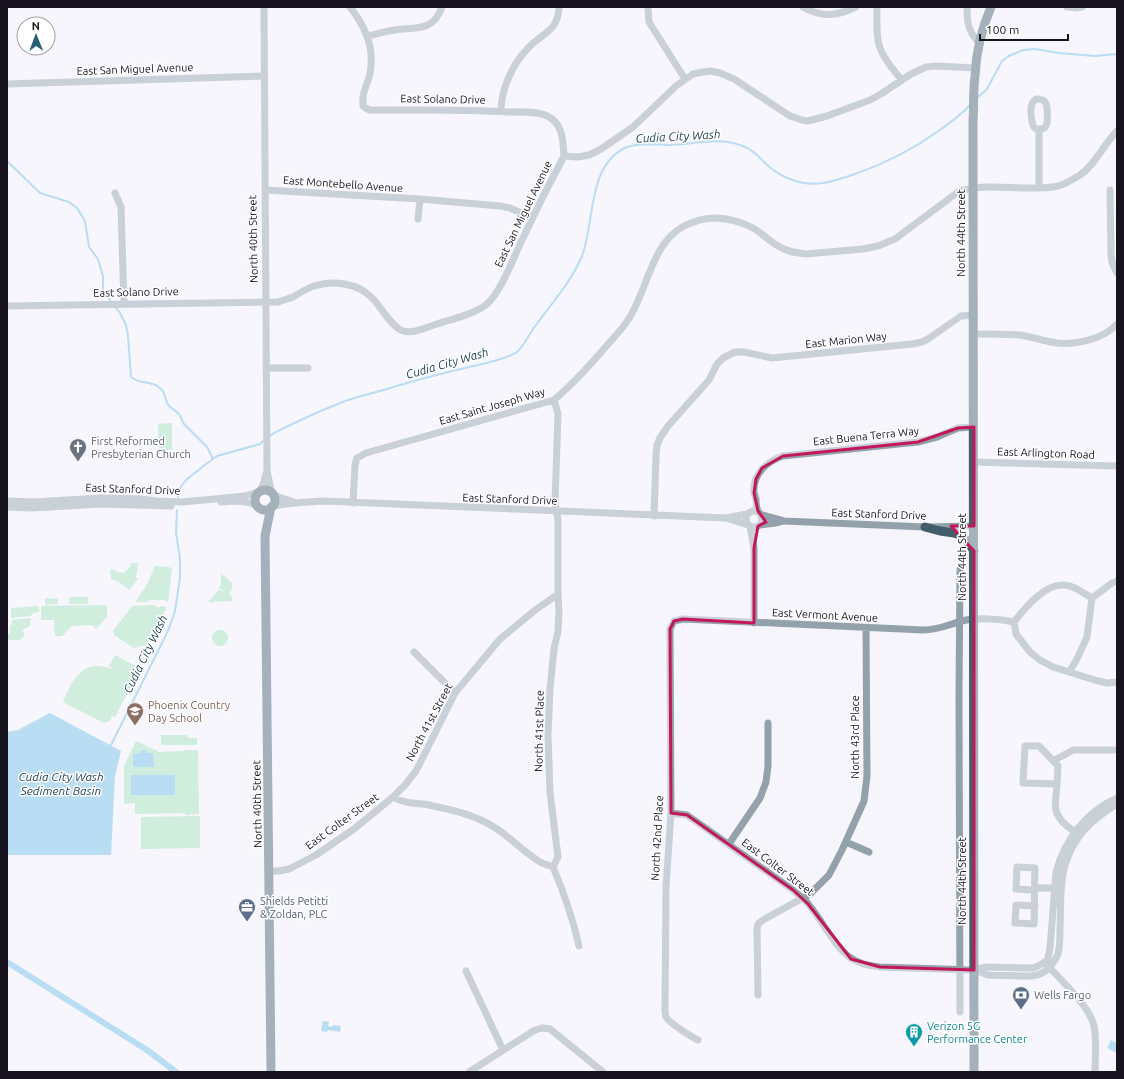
<svg xmlns="http://www.w3.org/2000/svg" width="1124" height="1079" viewBox="0 0 1124 1079" font-family="Ubuntu,sans-serif">
	<rect width="100%" height="100%" fill="#f6f5fc"/>
	<path fill="#a2e2b8" d="M172,423V450H159L158,424Z
		M131,563H138L136,577L138,579L129,590L118,581L111,579L110,570L112,569L117,572L124,573L131,566Z
		M155,566L167,567L172,568L168,602H166L165,600H149L148,602H136C138,596 141,593 145,588C149,581 152,573 155,566Z
		M221,573L232,583V590L229,593L232,597V601L208,602L219,590L222,591L224,590H221L219,588L221,584Z
		M69,597H88V604H69Z
		M45,598L58,599L57,604L45,605Z
		M107,605V617L96,629L92,625L72,626L62,636H55L54,620H41V607L42,606Z
		M154,605L158,608L161,606L167,607L150,644L134,648L114,635V633L113,631L132,606Z
		M38,606L39,607V612L34,613L30,616L11,618V608Z
		M31,618L30,621V626L22,630L25,635L20,640H8V634H10V625H12V620Z
		M212 638a8 8 0 1 1 16 0a8 8 0 1 1-16 0Z
		M115,655L140,668L115,717L112,716L110,721L104,723L63,702C69,688 78,666 96,666C102,666 108,668 114,669L109,666Z
		M161,735H187L188,738H197V745H161Z
		M136,741L155,750H157L158,752L183,751L184,750H198L199,814L185,815V813L135,814V803L124,804V766Z
		M200,816V848L141,849V817Z"/>
	<path fill="#6fbee7" d="M50,713L121,751L115,776L111,855H7V732L18,730Z
		M141,750H146V753H153L154,767H133V754L141,753Z
		M131,775H175V795H131Z
		M323,1021L329,1022L328,1026L332,1027L333,1025L341,1026L340,1032L328,1030L327,1032L321,1031Z
		M1111,1040L1117,1043V1053L1107,1048Z"/>
	<g fill="none" stroke-linecap="round" stroke-linejoin="round">
		<path stroke="#6fbee7" stroke-width="2" d="M976,99L987,89L1002,61L1009,56L1023,50L1035,49L1059,53L1095,56L1117,54
			M7,161L40,193L69,202L77,208L85,221L89,247L98,259L103,276V291L112,303
			M115,306L120,313L126,325L128,336L131,377L138,381L149,383L156,385L163,391L168,405L179,414L184,424L207,447L213,459
			M269,437L274,433C295,423 316,412 338,404C351,398 366,395 380,391C409,382 439,374 469,367C481,364 509,359 518,351C525,344 530,333 536,325C552,303 571,282 582,256C595,222 587,164 627,147C641,142 657,145 671,145C695,144 721,136 745,147C753,150 759,157 765,163C774,172 787,179 799,182C818,187 837,180 855,174C887,163 912,150 940,130C951,122 961,115 970,105
			M178,497L180,488L186,480L206,464L217,456L260,444L264,440
			M110,747L168,631L175,611L180,578V559L176,532L177,510"/>
		<path stroke="#6fbee7" stroke-width="6" d="M7,962L147,1050L176,1072"/>
		<path stroke="#93a2aa" stroke-width="7" d="M264,7L267,471L272,494
			M350,7C365,26 375,49 370,73C369,81 364,89 363,97C363,100 363,103 363,106L369,110C416,110 464,109 511,112C522,112 537,111 547,116C563,123 563,141 564,156
			M648,7L649,22L685,79
			M803,7C822,18 837,16 856,7
			M877,7C877,20 876,33 879,45C883,58 893,70 902,80
			M967,7C967,24 968,31 980,44
			M1067,7L1077,8L1082,7
			M368,36C377,34 386,31 395,30C416,27 433,32 442,7
			M7,84L264,76
			M1036,99C1039,99 1043,99 1045,102C1048,105 1048,123 1046,126C1045,128 1042,129 1040,129C1038,130 1037,130 1035,128C1031,125 1030,109 1032,104C1033,101 1034,101 1036,99Z
			M501,111C501,89 513,63 529,47C544,32 558,31 559,7
			M1039,188V129
			M265,190L420,199L500,206L510,208L532,218
			M1110,190L1111,255L1112,262L1117,273
			M115,193L121,207L124,304
			M418,219L420,199
			M7,306L278,302C283,300 288,299 293,297C300,293 307,288 314,286C333,280 357,283 371,297C381,306 387,321 399,329C409,336 424,328 434,325C448,320 476,314 487,304C502,290 513,259 522,240C535,212 549,184 564,156L578,157L589,155L601,149L633,127L676,86L693,74L703,72L711,71L720,73L734,79L790,116L802,120L808,121L827,116L870,100L881,94L911,74L926,67L936,66L976,68
			M974,334C989,334 1005,334 1020,335C1032,337 1044,341 1057,343C1076,345 1104,339 1117,324
			M266,368H308
			M554,400L558,414L555,502L558,520V594L559,613L558,631L554,649L550,689L548,734L550,793L558,857L553,867C564,893 573,919 579,946
			M974,462L1117,466
			M260,491L264,482L266,473
			M273,495L294,502
			M7,501L33,502L101,498L141,499L156,501L183,502L245,496L259,492
			M221,502C233,501 246,500 257,506
			M353,503L355,465L357,458L366,453L554,400C574,383 592,363 609,343C615,336 623,328 628,320C650,287 651,235 694,222C701,219 710,218 718,218C729,219 742,222 753,228C762,233 770,242 780,247C788,252 797,253 806,254L863,249L878,246L895,239L958,192C966,188 975,188 985,187C1008,186 1036,191 1058,186C1066,184 1073,179 1080,175C1096,164 1103,145 1117,131
			M272,506C289,503 306,502 324,501L726,518L748,525
			M7,507L32,508L102,504L171,506
			M746 519a8 8 0 1 1 16 0a8 8 0 1 1-16 0Z
			M758,511C756,507 756,503 756,499C755,497 755,495 754,493C752,475 767,461 783,456L918,442L937,437L958,428L974,427
			M762,515L784,521L925,527L974,526
			M654,516L656,456L657,445L660,438L668,426L709,380L717,364L723,358L735,352H744L772,358L912,344L922,342L928,339L961,316L974,315
			M726,518L747,514
			M760,525L775,523L783,521
			M750,526L754,548V623
			M1014,622L1016,634L1030,652L1040,660L1053,667L1098,681L1107,683L1117,682
			M1014,622C1024,609 1044,584 1063,585C1074,585 1083,593 1092,598L1112,583L1117,581
			M414,652L455,693
			M1069,672L1077,659L1087,637L1092,598
			M1025,746H1039L1058,766L1057,784L1023,783Z
			M1053,761L1073,750H1117
			M1057,784C1057,792 1054,802 1056,810C1058,820 1070,829 1078,834
			M393,797L405,785L416,771L455,693L500,639L534,611L558,594
			M671,813L687,815L793,890C798,895 805,899 809,905C822,920 835,948 851,958C859,964 870,966 880,967L974,970L986,967L1033,968L1038,966L1045,962L1048,959L1050,948L1056,872C1065,839 1086,812 1117,798
			M846,842L869,852
			M729,844L760,798L766,782L768,766V723
			M270,871H279L289,869L316,855L354,829L393,797C405,804 416,803 429,805C448,809 467,813 485,822C505,831 518,848 537,860C542,864 548,865 553,867
			M1035,906L1016,905L1015,923L1034,924C1035,905 1034,887 1035,868L1017,867L1016,889L1032,890L1034,888H1054
			M1047,965C1060,979 1091,1008 1094,1026C1097,1040 1095,1057 1095,1072
			M974,970C979,971 984,974 988,975C998,976 1009,975 1019,976C1026,976 1034,977 1040,974C1048,971 1055,962 1058,954C1060,946 1060,937 1060,929C1061,908 1059,886 1065,865C1074,836 1091,820 1117,804
			M466,971L503,1050
			M758,995L757,929L758,924L763,920L810,894L829,875L842,850L864,801L867,776L866,628
			M960,1012L959,695L960,570
			M698,1040C692,1037 669,1023 666,1017C665,1015 666,1013 665,1011L666,887L671,813L670,629L674,621L683,619L923,630C939,630 947,625 962,621C976,617 1000,619 1014,622
			M469,1072L535,1030L542,1028L550,1029L603,1072"/>
		<path stroke="#435e6b" stroke-width="9" d="M255 500a10 10 0 1 1 20 0a10 10 0 1 1-20 0Z
			M271,507L265,536L271,1072
			M925,527L940,531L954,533L960,535L967,541L974,551
			M974,1072L973,122C974,107 973,91 975,76C976,53 982,28 991,7"/>
	</g>
	<path d="M0 0H1124V1079H0ZM974,427V526H951L974,551V970L880,967L851,959L808,904L793,890L687,815L671,813L670,629L674,621L683,619L754,623V548L758,526L766,522L758,511L754,493L756,479L762,468L783,456L918,442L958,428Z" fill="#f6f5fc" fill-opacity=".55" fill-rule="evenodd"/>
	<path fill="none" stroke="#c2185b" stroke-width="3" stroke-linejoin="round" d="M974,427V526H951L974,551V970L880,967L851,959L808,904L793,890L687,815L671,813L670,629L674,621L683,619L754,623V548L758,526L766,522L758,511L754,493L756,479L762,468L783,456L918,442L958,428Z"/>
	<defs>
		<g id="church-pin" transform="scale(0.9)"><path d="M0 17L-7.5 6A9.5 9.5 0 1 1 7.5 6Z" fill="#6b7280" stroke="#fff"/><path d="M-1.2-6h2.4v3.5h3.3v2.4h-3.3V6h-2.4V-.1h-3.3v-2.4h3.3Z" fill="#fff"/></g>
		<g id="school-pin" transform="scale(0.9)"><path d="M0 17L-7.5 6A9.5 9.5 0 1 1 7.5 6Z" fill="#8d6e63" stroke="#fff"/><path d="M0-5L7-2L0 1L-7-2ZM-4 1L0 2.5L4 1V4Q0 6-4 4Z" fill="#fff"/></g>
		<g id="office-pin" transform="scale(0.9)"><path d="M0 17L-7.5 6A9.5 9.5 0 1 1 7.5 6Z" fill="#5c6f8a" stroke="#fff"/><path d="M-6-3h4V-5.5h4V-3h4V5H-6ZM-1-4.5V-3h2v-1.5ZM-6 0V1H6V0Z" fill="#fff"/></g>
		<g id="bank-pin" transform="scale(0.9)"><path d="M0 17L-7.5 6A9.5 9.5 0 1 1 7.5 6Z" fill="#5c6f8a" stroke="#fff"/><path d="M-6-4H6V4H-6ZM0-2.3a2.3 2.3 0 1 0 0 4.6a2.3 2.3 0 1 0 0-4.6Z" fill="#fff"/></g>
		<g id="building-pin" transform="scale(0.9)"><path d="M0 17L-7.5 6A9.5 9.5 0 1 1 7.5 6Z" fill="#0f9aa8" stroke="#fff"/><path d="M-4-6H4V6H1V3H-1V6H-4ZM-2.5-4.3h1.7v1.8h-1.7ZM.8-4.3h1.7v1.8H.8ZM-2.5-1h1.7V.8h-1.7ZM.8-1h1.7V.8H.8Z" fill="#fff"/></g>
	</defs>
	<g fill-rule="evenodd">
		<use href="#church-pin" x="78" y="447"/>
		<use href="#school-pin" x="135" y="711"/>
		<use href="#office-pin" x="247" y="907"/>
		<use href="#bank-pin" x="1021" y="995"/>
		<use href="#building-pin" x="914" y="1032"/>
	</g>
	<g text-anchor="middle" dominant-baseline="central" stroke-width="3" stroke-linejoin="round" paint-order="stroke">
		<g font-size="11" fill="#16131e" stroke="#fff">
			<text transform="translate(135 69) rotate(-2)">East San Miguel Avenue</text>
			<text transform="translate(443 99) rotate(1)">East Solano Drive</text>
			<text transform="translate(343 184) rotate(4)">East Montebello Avenue</text>
			<text transform="translate(523 214) rotate(-64)">East San Miguel Avenue</text>
			<text transform="translate(961 233) rotate(-90)">North 44th Street</text>
			<text transform="translate(253 239) rotate(-91)">North 40th Street</text>
			<text transform="translate(136 292) rotate(-1)">East Solano Drive</text>
			<text transform="translate(846 340) rotate(-6)">East Marion Way</text>
			<text transform="translate(492 406) rotate(-16)">East Saint Joseph Way</text>
			<text transform="translate(866 436) rotate(-6)">East Buena Terra Way</text>
			<text transform="translate(1046 453) rotate(2)">East Arlington Road</text>
			<text transform="translate(133 489) rotate(2)">East Stanford Drive</text>
			<text transform="translate(510 499) rotate(2)">East Stanford Drive</text>
			<text transform="translate(879 514) rotate(2)">East Stanford Drive</text>
			<text transform="translate(962 557) rotate(-90)">North 44th Street</text>
			<text transform="translate(825 615) rotate(3)">East Vermont Avenue</text>
			<text transform="translate(429 722) rotate(-62)">North 41st Street</text>
			<text transform="translate(539 731) rotate(-89)">North 41st Place</text>
			<text transform="translate(855 737) rotate(-90)">North 43rd Place</text>
			<text transform="translate(257 804) rotate(-91)">North 40th Street</text>
			<text transform="translate(342 821) rotate(-36)">East Colter Street</text>
			<text transform="translate(657 838) rotate(-87)">North 42nd Place</text>
			<text transform="translate(778 867) rotate(37)">East Colter Street</text>
			<text transform="translate(962 881) rotate(-90)">North 44th Street</text>
		</g>
		<g font-size="11" fill="#5b616d" stroke="#fff" text-anchor="start">
			<text x="91" y="441">First Reformed<tspan x="91" dy="13">Presbyterian Church</tspan></text>
		</g>
		<g font-size="11" fill="#785e54" stroke="#fff" text-anchor="start">
			<text x="148" y="705">Phoenix Country<tspan x="148" dy="13">Day School</tspan></text>
		</g>
		<g font-size="11" fill="#4e5e75" stroke="#fff" text-anchor="start">
			<text x="260" y="901">Shields Petitti<tspan x="260" dy="13">&amp; Zoldan, PLC</tspan></text>
			<text x="1034" y="995">Wells Fargo</text>
		</g>
		<g font-size="11" fill="#0d838f" stroke="#fff" text-anchor="start">
			<text x="927" y="1026">Verizon 5G<tspan x="927" dy="13">Performance Center</tspan></text>
		</g>
		<g font-size="12" font-style="italic" fill="#1f4254" stroke="#fff">
			<text transform="translate(678 136) rotate(-3)">Cudia City Wash</text>
			<text transform="translate(447 363) rotate(-16)">Cudia City Wash</text>
			<text transform="translate(145 654) rotate(-64)">Cudia City Wash</text>
			<text x="61" y="776">Cudia City Wash<tspan x="61" dy="14">Sediment Basin</tspan></text>
		</g>
	</g>
	<rect width="1124" height="1079" fill="none" stroke="#16131e" stroke-width="16"/>
	<g transform="translate(36 36) rotate(359)"><circle r="19" fill="#ffffff" stroke="#a2a1a5"/>
	<path d="M0-3L7 15L0 10L-7 15Z" fill="#245f77"/>
	<text y="-6" font-size="11" font-weight="bold" text-anchor="middle" fill="#16131e">N</text>
	</g>
	<path d="M980 34v6h88v-6" fill="none" stroke="#16131e" stroke-width="2"/>
	<text x="986" y="34" font-size="12" fill="#16131e" stroke="#ffffff" stroke-width="3" paint-order="stroke">100 m</text>
</svg>
